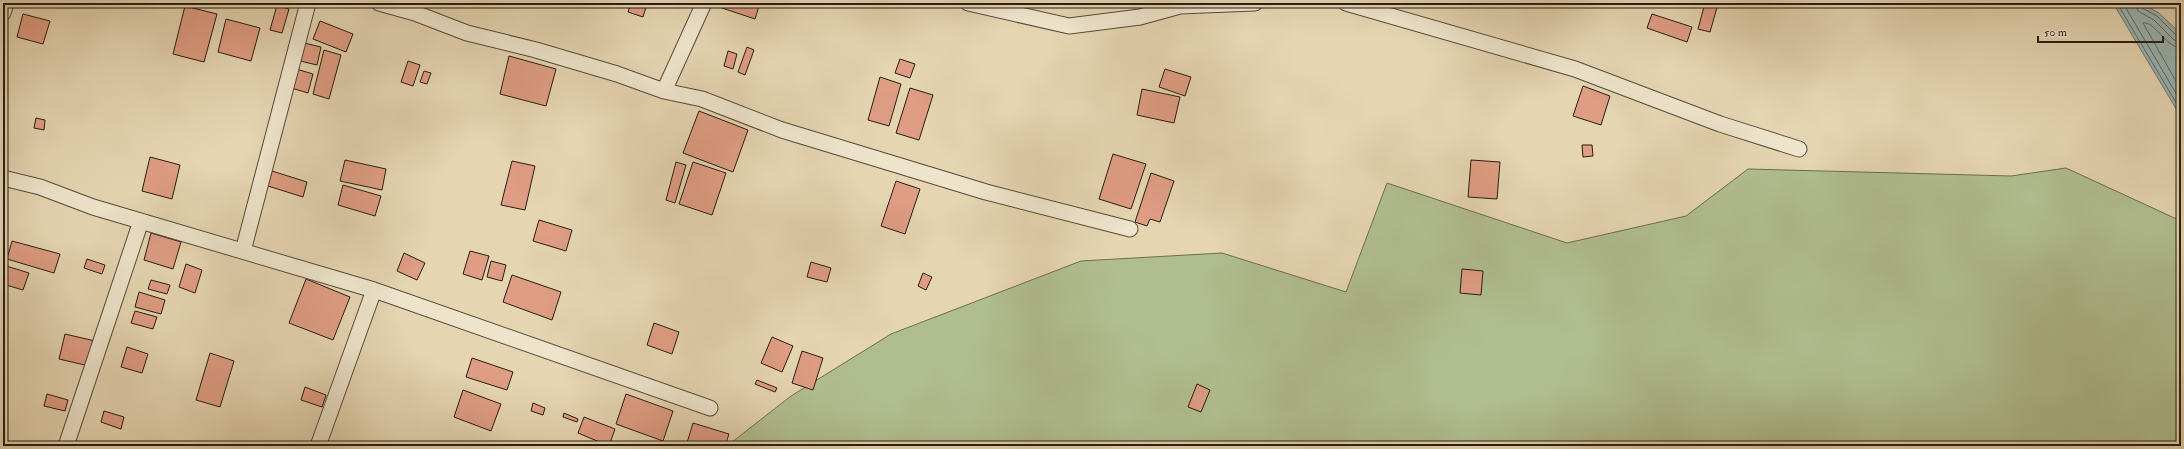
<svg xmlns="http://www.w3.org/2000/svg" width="2184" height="449" viewBox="0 0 2184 449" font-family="'IM FELL Double Pica',serif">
	<rect width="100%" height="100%" fill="#e5d5b1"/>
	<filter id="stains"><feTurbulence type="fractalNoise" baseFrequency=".005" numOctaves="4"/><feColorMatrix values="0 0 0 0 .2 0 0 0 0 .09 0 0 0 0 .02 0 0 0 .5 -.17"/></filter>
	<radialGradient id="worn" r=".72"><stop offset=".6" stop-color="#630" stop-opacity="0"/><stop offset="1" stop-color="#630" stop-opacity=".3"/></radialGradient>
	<path fill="#b0be8f" stroke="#6c6e51" d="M2066,168L2181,221V446H727L791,396L891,334L1081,261L1222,253L1346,292L1387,183L1567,243L1686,216L1748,169L2011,176Z"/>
	<path fill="#99b6b5" stroke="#6b7974" d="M2113,3H2141L2159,13L2181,34V117Z"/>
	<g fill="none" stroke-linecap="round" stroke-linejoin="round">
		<path stroke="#606a64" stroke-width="1" d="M2117,3L2181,111
			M2123,3L2181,102
			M2135,3L2138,11L2154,20L2174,40L2181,42
			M2140,3L2142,8L2157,16L2177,36L2181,37
			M2181,48C2165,47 2155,21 2143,23L2181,90"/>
	</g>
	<path fill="#df9d83" stroke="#271d13" d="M631,3L647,4L643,17L628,12Z
		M721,3H760L755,19L719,7Z
		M1705,3L1718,4L1710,32L1698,29Z
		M277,5L289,9L282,33L270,30Z
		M185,6L217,14L204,62L173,54Z
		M23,14L50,21L43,44L17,37Z
		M1652,14L1692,27L1687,42L1647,28Z
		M226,19L260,28L251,61L218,52Z
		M320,21L353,34L346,52L313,39Z
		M300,42L321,47L317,65L296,60Z
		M747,47L754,50L745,75L738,72Z
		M324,50L341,55L329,99L313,94Z
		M728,51L737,54L733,69L724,66Z
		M509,56L556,69L546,106L500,94Z
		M900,59L915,64L910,78L895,73Z
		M408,61L420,65L413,86L401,82Z
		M293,68L313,74L308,93L288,87Z
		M1165,69L1191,77L1185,96L1159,87Z
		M424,71L431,73L427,84L420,82Z
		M880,77L901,84L889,126L868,120Z
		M1583,86L1610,96L1601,125L1573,116Z
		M910,88L933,95L919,140L896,133Z
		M1142,89L1180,97L1174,123L1137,115Z
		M699,111L748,130L733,172L683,153Z
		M36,118L45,120L44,130L34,128Z
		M1582,145H1592L1593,156L1583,157Z
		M1113,154L1146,164L1131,209L1099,199Z
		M150,157L180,165L172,199L142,191Z
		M345,160L386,169L382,190L340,181Z
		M1471,160L1500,162L1497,199L1468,197Z
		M512,161L535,166L525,210L501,205Z
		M676,162L686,165L675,203L666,200Z
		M693,162L726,173L712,215L679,204Z
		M272,171L307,182L303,197L268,186Z
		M1151,173L1174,181L1160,222L1150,219L1147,226L1135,222Z
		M896,181L920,189L905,234L881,226Z
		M343,185L381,196L375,216L338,205Z
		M539,220L572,230L566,251L533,241Z
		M151,233L181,242L173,269L144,260Z
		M12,241L60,254L54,273L7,259Z
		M470,251L489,256L482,280L463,274Z
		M404,253L425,263L417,280L397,271Z
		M87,259L105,265L102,274L84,268Z
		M491,261L506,265L502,281L487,277Z
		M811,262L831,268L827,282L807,277Z
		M186,264L202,270L195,293L179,287Z
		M3,265L29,273L23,290L3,284Z
		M1462,269L1483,271L1481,295L1460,293Z
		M923,273L932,277L926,290L918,286Z
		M512,275L561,292L552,320L503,302Z
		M306,279L350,297L333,340L289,323Z
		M151,280L170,285L167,294L148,289Z
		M139,292L165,300L161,314L135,307Z
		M135,311L157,317L153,329L131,323Z
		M654,323L679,332L672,354L647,345Z
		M65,334L95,341L89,366L59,359Z
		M772,337L793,346L782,372L761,363Z
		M127,347L148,354L142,373L121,367Z
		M802,351L823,358L813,390L792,383Z
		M210,353L234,361L220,407L196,400Z
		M472,358L513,372L507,390L466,377Z
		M757,380L777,388L775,392L755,384Z
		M1197,384L1210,390L1201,412L1188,407Z
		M305,387L326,395L322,407L301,400Z
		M463,390L501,404L491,431L454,417Z
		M47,394L68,400L65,411L44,406Z
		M626,394L673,411L663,441L616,424Z
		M533,403L545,408L543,415L531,411Z
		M104,411L124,417L121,429L101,422Z
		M564,413L578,419L577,422L563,417Z
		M584,417L615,429L609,446L578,433Z
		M693,423L729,434L725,446H686Z"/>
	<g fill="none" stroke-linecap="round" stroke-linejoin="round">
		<g stroke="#564b3a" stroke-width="17">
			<path id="street" d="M379,3L415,13L467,33L536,50L617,74L664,91L702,99L782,130L986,192L1130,229
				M968,3L1069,26L1140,17L1180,6L1255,3
				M1346,3L1575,69L1720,124L1799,149
				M3,13L6,3
				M664,91L704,3
				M3,178L40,187L93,207L374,290L710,408
				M243,251L308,3
				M66,446L141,221
				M318,446L374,290"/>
		</g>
		<use href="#street" stroke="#eee4cc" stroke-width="15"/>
	</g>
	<rect width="2184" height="449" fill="none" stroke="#e5d5b1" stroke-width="16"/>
	<rect x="4" y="4" width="2176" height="441" fill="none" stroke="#271d13" stroke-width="2"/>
	<rect x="8" y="8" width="2168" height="433" fill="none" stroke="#271d13"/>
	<path d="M2038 36v6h125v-6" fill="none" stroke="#271d13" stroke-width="2"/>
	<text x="2044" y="36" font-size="12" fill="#271d13" stroke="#eee4cc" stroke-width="3" paint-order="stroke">50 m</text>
	<rect width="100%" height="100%" filter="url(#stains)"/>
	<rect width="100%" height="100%" fill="url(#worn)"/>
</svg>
